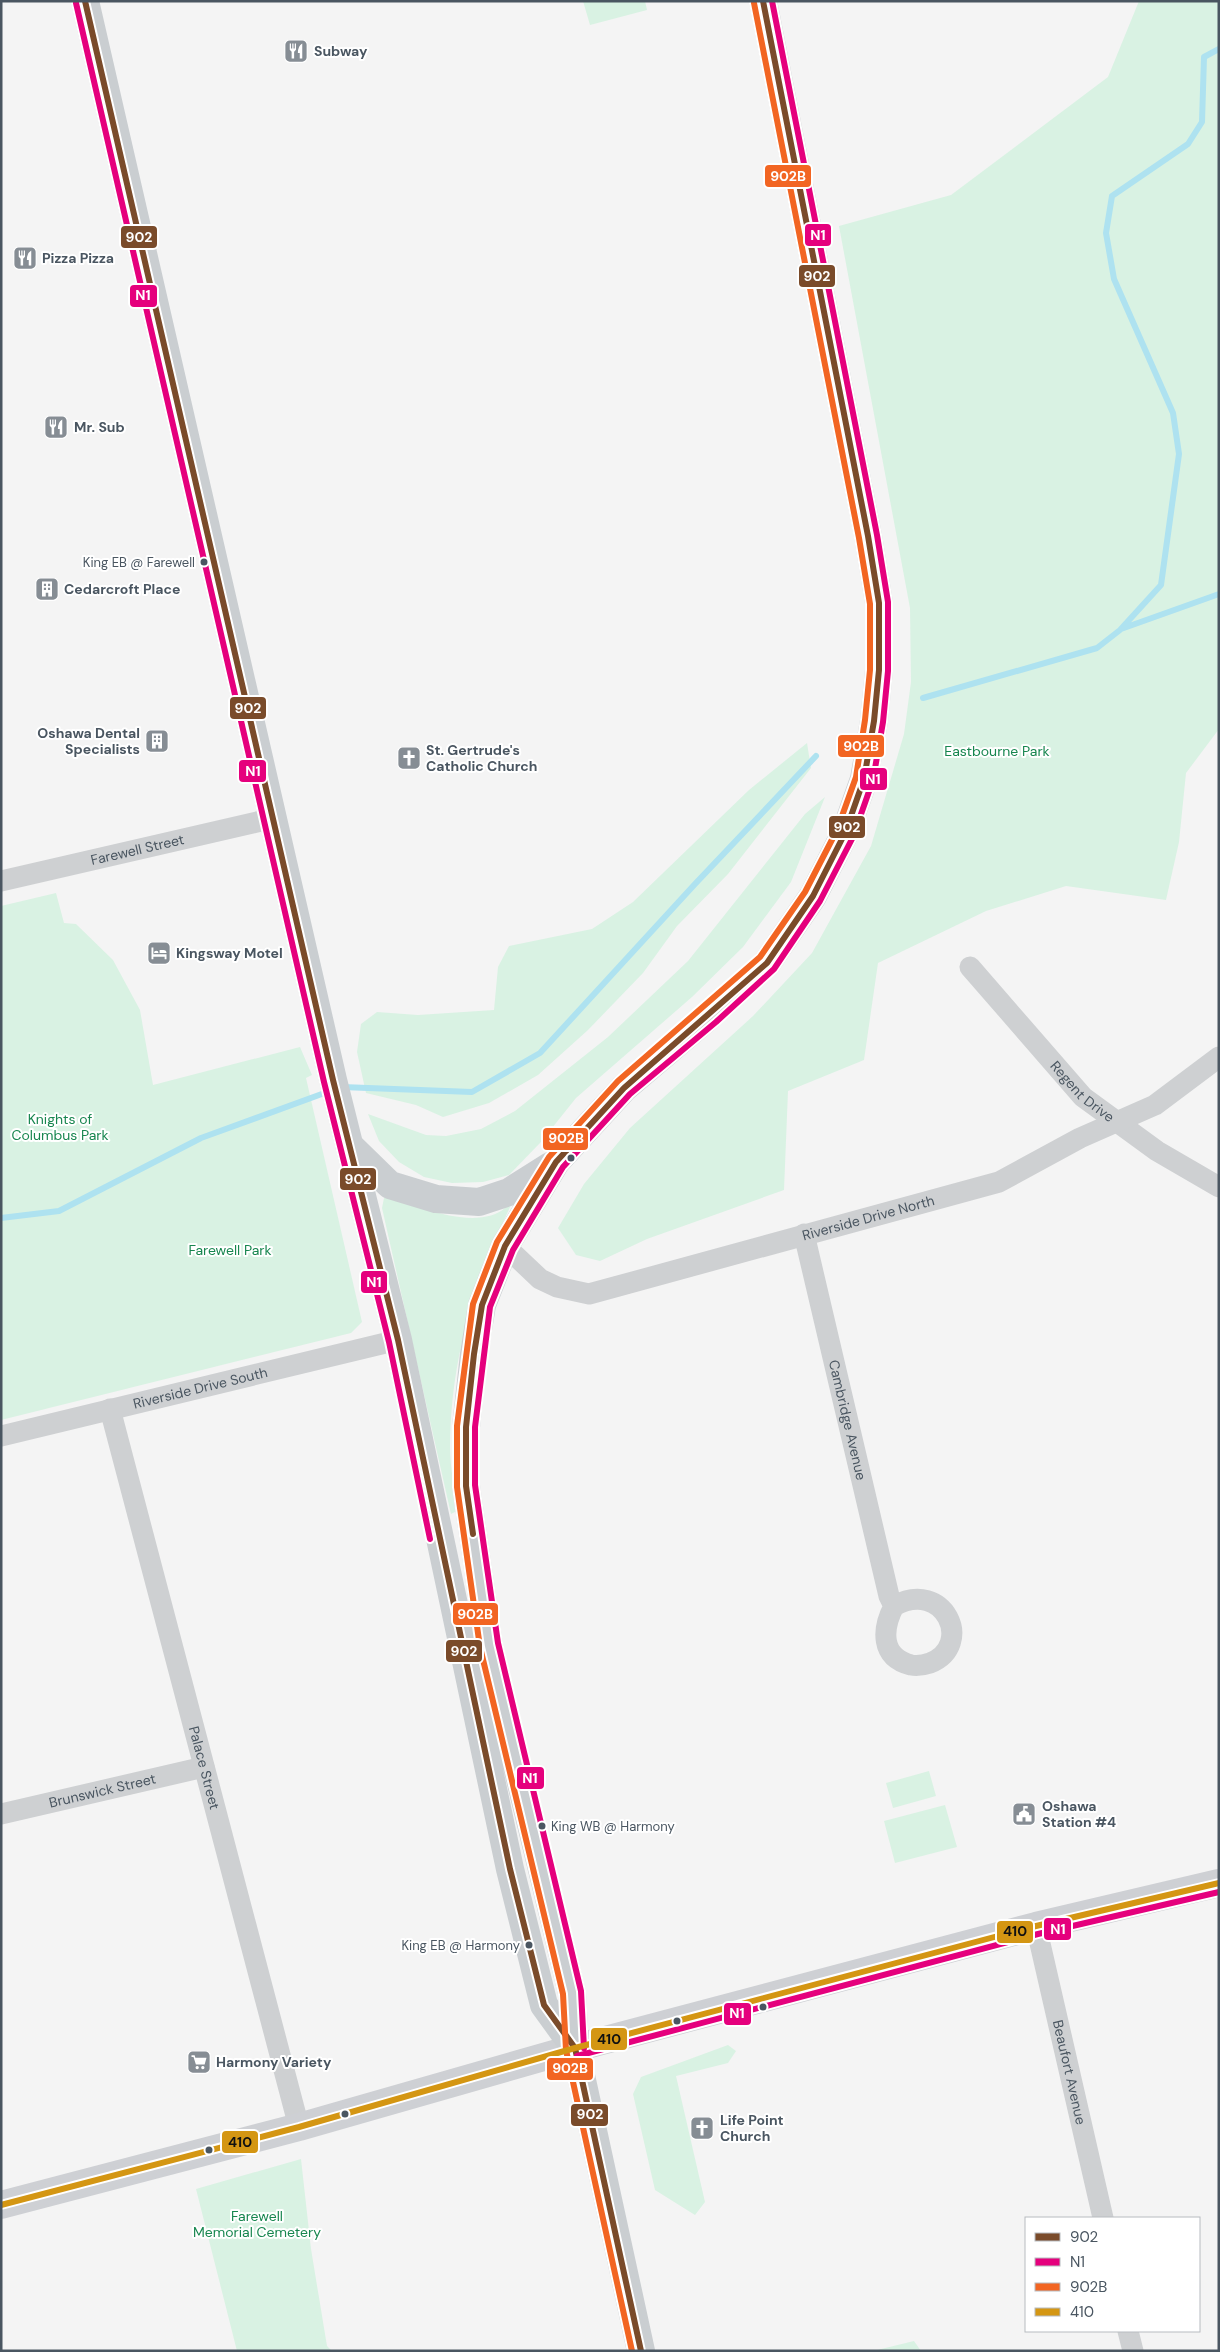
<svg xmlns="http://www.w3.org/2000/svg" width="1220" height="2352" viewBox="0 0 1220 2352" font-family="'DM Sans',sans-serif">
	<rect width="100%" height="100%" fill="#f4f4f4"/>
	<path fill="#d9f2e3" d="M583,1H645L647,10L590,25Z
		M1139,1H1219V729L1186,773L1179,842L1166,900L1066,886L986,911L878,963L864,1060L788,1091L784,1190L647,1239L600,1261L576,1255L558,1228L584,1184L630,1128L753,1016L812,953L871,846L904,734L911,682L910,608L839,226L951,195L1108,77Z
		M807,743L811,768L728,874L677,926L643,973L588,1030L538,1075L489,1103L443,1117L416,1105L366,1093L357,1052L361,1024L377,1012L418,1015L494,1010L498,967L509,946L592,929L633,902L749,790Z
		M825,797L791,882L743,947L692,997L576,1098L540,1143L509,1175L483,1182L452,1183L424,1177L399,1162L379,1141L368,1114L426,1135L446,1136L481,1129L515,1111L608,1037L688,961L805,814Z
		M56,893L64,923L76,924L113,960L140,1010L153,1085L300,1047L312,1075L306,1078L362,1322L351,1333L1,1420V906Z
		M391,1194C419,1208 471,1229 501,1211C505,1208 509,1204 513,1201C474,1280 451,1358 450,1447C450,1468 455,1490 457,1511L451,1514L382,1208L384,1198Z
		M929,1771L936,1796L893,1808L886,1783Z
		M945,1805L957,1847L895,1863L884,1821Z
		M728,2045L736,2051L728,2063L676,2076L705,2202L695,2215L655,2190L633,2094L641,2077Z
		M301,2159L311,2249L327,2346L332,2351H237L196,2189Z
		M914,2341L921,2351H873Z"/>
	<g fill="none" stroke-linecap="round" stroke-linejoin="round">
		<path stroke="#aee2f0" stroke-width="6" d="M1121,629L1219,594
			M923,698L1097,648L1120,630L1161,585L1179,454L1173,413L1114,279L1106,233L1112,196L1188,144L1202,122L1204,57L1219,49
			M342,1087L472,1092L540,1053L695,884L816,756
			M1,1218L59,1211L201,1138L330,1091"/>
		<g stroke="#ced0d2" stroke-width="21">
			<path id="s1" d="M1,881L274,818"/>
			<path id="s2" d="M970,967L1083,1097L1157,1151L1219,1187"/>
			<path id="s3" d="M804,1234L889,1596L894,1606C944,1578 975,1645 930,1663C924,1665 917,1666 911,1665C880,1657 882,1629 894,1606"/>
			<path id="s4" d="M505,1246L540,1279L557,1287L589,1294L999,1182L1080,1138L1155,1105L1219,1057"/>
			<path id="s5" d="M110,1409L299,2127"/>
			<path id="s6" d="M1,1436L398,1340"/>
			<path id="s7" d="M1,1814L204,1767"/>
			<path id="s8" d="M1036,1926L1103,2218"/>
			<path d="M1128,2331L1133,2351"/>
		</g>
		<path stroke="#ced0d4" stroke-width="28" d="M1,2205L299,2127L575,2048L1036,1926L1219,1883"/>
		<path stroke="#caced1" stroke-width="28" d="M85,1L333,1080L398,1340L510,1869L544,2005L575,2048L641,2351
			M349,1145L390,1185L436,1199L479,1202L509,1192L550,1166
			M575,2048L572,1993L505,1717L489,1645L466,1486V1427L474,1354L482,1305L505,1246L556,1162L624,1088L710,1015L767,963L813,896L845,833L864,779L874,721L879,670V603L868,536L763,1"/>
		<g stroke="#fff" stroke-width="10">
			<path id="bus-1" d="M85,1L333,1080L398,1340L510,1869L544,2005L575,2048L641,2351
				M473,1534L466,1486V1427L474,1354L482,1305L505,1246L556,1162L624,1088L767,963L813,896L845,833L864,779L874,721L879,670V603L868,536L763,1"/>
		</g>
		<g stroke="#fff" stroke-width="10">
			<path id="bus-2" d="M76,3L324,1082L389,1342L430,1539
				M584,2048L581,1991L498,1643L475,1485V1427L490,1307L513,1250L563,1167L630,1094L716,1022L774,969L820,901L853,837L873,780L883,722L888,671V602L877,535L772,1
				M577,2056L1038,1934L1219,1892"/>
		</g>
		<g stroke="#fff" stroke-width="10">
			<path id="bus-3" d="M632,2351L566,2050L563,1994L480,1647L457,1487V1426L473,1304L497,1242L549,1157L618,1081L760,957L805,892L837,830L856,777L865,720L870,670V604L859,538L754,3"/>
		</g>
		<g stroke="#fff" stroke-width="10">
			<path id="bus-4" d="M1,2205L299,2127L575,2048L1036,1926L1219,1883"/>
		</g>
		<use href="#bus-1" stroke="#7a4b2a" stroke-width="6"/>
		<use href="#bus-2" stroke="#e5007d" stroke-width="6"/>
		<use href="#bus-3" stroke="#f26522" stroke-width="6"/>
		<use href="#bus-4" stroke="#d49613" stroke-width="6"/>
	</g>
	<defs>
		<g id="restaurant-square" transform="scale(1.25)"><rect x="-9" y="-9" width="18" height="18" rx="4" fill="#868d94" stroke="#fff"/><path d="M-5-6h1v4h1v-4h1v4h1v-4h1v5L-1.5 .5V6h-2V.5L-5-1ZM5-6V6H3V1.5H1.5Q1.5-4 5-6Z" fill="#fff"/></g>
		<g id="building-square" transform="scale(1.25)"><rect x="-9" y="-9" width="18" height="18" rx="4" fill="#868d94" stroke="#fff"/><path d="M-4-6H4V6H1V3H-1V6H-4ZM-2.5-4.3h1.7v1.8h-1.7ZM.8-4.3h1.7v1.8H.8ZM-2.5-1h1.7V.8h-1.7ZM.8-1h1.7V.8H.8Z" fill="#fff"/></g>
		<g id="church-square" transform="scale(1.25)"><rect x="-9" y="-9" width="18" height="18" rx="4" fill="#868d94" stroke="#fff"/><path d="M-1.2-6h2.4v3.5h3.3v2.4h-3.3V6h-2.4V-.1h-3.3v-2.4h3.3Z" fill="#fff"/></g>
		<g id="hotel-square" transform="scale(1.25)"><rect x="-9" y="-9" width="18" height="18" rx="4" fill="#868d94" stroke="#fff"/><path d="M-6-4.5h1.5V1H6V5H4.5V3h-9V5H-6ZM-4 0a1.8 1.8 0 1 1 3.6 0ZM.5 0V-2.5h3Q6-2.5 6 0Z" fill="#fff"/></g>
		<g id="civic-square" transform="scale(1.25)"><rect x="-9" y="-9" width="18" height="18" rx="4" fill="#868d94" stroke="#fff"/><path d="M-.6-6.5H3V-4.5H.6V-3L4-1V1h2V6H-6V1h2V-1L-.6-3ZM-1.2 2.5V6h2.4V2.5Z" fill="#fff"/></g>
		<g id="supermarket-square" transform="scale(1.25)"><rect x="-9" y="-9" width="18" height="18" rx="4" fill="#868d94" stroke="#fff"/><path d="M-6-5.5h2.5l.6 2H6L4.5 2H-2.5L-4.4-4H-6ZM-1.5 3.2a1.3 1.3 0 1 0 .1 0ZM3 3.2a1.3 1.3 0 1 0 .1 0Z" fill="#fff"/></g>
	</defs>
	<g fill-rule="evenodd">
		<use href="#restaurant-square" x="296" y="51"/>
		<use href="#restaurant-square" x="25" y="258"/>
		<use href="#restaurant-square" x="56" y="427"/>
		<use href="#building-square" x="47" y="589"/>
		<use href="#building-square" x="157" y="741"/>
		<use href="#church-square" x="409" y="758"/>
		<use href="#hotel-square" x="159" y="953"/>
		<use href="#civic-square" x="1024" y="1814"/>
		<use href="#supermarket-square" x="199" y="2062"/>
		<use href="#church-square" x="702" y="2128"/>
	</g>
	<g fill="#4a5661" stroke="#fff" stroke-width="2">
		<circle cx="204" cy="562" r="4.5"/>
		<circle cx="571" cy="1158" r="4.5"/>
		<circle cx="542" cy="1826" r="4.5"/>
		<circle cx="529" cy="1945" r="4.5"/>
		<circle cx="763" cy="2007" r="4.5"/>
		<circle cx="677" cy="2021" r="4.5"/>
		<circle cx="345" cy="2114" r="4.5"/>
		<circle cx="209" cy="2150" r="4.5"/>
	</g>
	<g text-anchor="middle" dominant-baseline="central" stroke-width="4" stroke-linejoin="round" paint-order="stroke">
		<g font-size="13" fill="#4a5661" stroke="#fff" text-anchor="end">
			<text x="195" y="562">King EB @ Farewell</text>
			<text x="551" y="1826" text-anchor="start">King WB @ Harmony</text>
			<text x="520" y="1945">King EB @ Harmony</text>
		</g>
		<g font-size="14" font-weight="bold" fill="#4a5661" stroke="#fff" text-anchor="start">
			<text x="314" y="51">Subway</text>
			<text x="42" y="258">Pizza Pizza</text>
			<text x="74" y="427">Mr. Sub</text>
			<text x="64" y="589">Cedarcroft Place</text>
			<text x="140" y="733" text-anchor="end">Oshawa Dental<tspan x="140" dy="16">Specialists</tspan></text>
			<text x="426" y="750">St. Gertrude's<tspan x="426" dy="16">Catholic Church</tspan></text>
			<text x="176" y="953">Kingsway Motel</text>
			<text x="1042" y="1806">Oshawa<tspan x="1042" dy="16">Station #4</tspan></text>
			<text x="216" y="2062">Harmony Variety</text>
			<text x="720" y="2120">Life Point<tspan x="720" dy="16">Church</tspan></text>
		</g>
		<g font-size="14" fill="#17864f" stroke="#fff">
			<text x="997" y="751">Eastbourne Park</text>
			<text x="60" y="1119">Knights of<tspan x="60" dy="16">Columbus Park</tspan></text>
			<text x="230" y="1250">Farewell Park</text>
			<text x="257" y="2216">Farewell<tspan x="257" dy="16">Memorial Cemetery</tspan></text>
		</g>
		<g font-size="14" fill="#4a5661" stroke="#fff">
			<text stroke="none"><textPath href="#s1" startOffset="140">Farewell Street</textPath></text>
			<text stroke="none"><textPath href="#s2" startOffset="168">Regent Drive</textPath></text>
			<text stroke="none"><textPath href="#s4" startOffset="389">Riverside Drive North</textPath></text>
			<text stroke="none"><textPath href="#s6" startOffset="205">Riverside Drive South</textPath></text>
			<text stroke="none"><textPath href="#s3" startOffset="191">Cambridge Avenue</textPath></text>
			<text stroke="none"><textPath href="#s5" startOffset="371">Palace Street</textPath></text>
			<text stroke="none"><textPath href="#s7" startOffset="104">Brunswick Street</textPath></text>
			<text stroke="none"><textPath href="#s8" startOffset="150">Beaufort Avenue</textPath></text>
		</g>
	</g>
	<g stroke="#fff" stroke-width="2">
		<rect x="764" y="164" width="48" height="24" rx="5" fill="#f26522"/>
		<rect x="804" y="223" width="28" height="24" rx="5" fill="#e5007d"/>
		<rect x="120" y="225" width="38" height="24" rx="5" fill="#7a4b2a"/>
		<rect x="798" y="264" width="38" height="24" rx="5" fill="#7a4b2a"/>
		<rect x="129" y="284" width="29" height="24" rx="5" fill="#e5007d"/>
		<rect x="229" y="696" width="38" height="24" rx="5" fill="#7a4b2a"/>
		<rect x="837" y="734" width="48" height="24" rx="5" fill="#f26522"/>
		<rect x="238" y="759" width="29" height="24" rx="5" fill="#e5007d"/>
		<rect x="859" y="767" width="29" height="24" rx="5" fill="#e5007d"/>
		<rect x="828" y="815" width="38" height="24" rx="5" fill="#7a4b2a"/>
		<rect x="542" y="1127" width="47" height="24" rx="5" fill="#f26522"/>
		<rect x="339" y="1167" width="38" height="24" rx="5" fill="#7a4b2a"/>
		<rect x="360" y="1270" width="28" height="24" rx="5" fill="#e5007d"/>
		<rect x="452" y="1602" width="47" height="24" rx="5" fill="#f26522"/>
		<rect x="445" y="1639" width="38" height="24" rx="5" fill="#7a4b2a"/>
		<rect x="516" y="1766" width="29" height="24" rx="5" fill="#e5007d"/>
		<rect x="1043" y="1917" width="29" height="24" rx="5" fill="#e5007d"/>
		<rect x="996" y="1920" width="38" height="24" rx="5" fill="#d49613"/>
		<rect x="723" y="2002" width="29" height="24" rx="5" fill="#e5007d"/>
		<rect x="590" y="2027" width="38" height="24" rx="5" fill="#d49613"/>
		<rect x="546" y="2057" width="48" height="24" rx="5" fill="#f26522"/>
		<rect x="570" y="2103" width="39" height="24" rx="5" fill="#7a4b2a"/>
		<rect x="221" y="2130" width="38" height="24" rx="5" fill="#d49613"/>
	</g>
	<g font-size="14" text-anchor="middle" font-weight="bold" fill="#fff">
		<text x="788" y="181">902B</text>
		<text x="818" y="240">N1</text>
		<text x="139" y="242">902</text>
		<text x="817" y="281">902</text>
		<text x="143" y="300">N1</text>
		<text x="248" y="713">902</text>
		<text x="861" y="751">902B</text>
		<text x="253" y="776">N1</text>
		<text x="873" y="784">N1</text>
		<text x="847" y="832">902</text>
		<text x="566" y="1143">902B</text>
		<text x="358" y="1184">902</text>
		<text x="374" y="1287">N1</text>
		<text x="475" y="1619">902B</text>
		<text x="464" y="1656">902</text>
		<text x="530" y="1783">N1</text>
		<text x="1058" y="1934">N1</text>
		<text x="737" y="2018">N1</text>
		<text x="570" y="2073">902B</text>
		<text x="590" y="2119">902</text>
	</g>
	<g font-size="14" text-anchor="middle" font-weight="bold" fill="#111">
		<text x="1015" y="1936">410</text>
		<text x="609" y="2044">410</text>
		<text x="240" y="2147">410</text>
	</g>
	<rect width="1220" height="2352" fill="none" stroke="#4a5661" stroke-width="5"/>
	<rect x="1025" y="2217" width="175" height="115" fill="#ffffff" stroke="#b7bbc0"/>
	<rect x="1035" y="2233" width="25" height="8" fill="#7a4b2a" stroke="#b7bbc0"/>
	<text x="1070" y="2242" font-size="15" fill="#4a5661">902</text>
	<rect x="1035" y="2258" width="25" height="8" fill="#e5007d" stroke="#b7bbc0"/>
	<text x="1070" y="2267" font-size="15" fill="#4a5661">N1</text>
	<rect x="1035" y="2283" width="25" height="8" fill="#f26522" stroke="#b7bbc0"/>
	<text x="1070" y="2292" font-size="15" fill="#4a5661">902B</text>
	<rect x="1035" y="2308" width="25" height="8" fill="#d49613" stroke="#b7bbc0"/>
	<text x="1070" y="2317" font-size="15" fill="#4a5661">410</text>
</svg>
